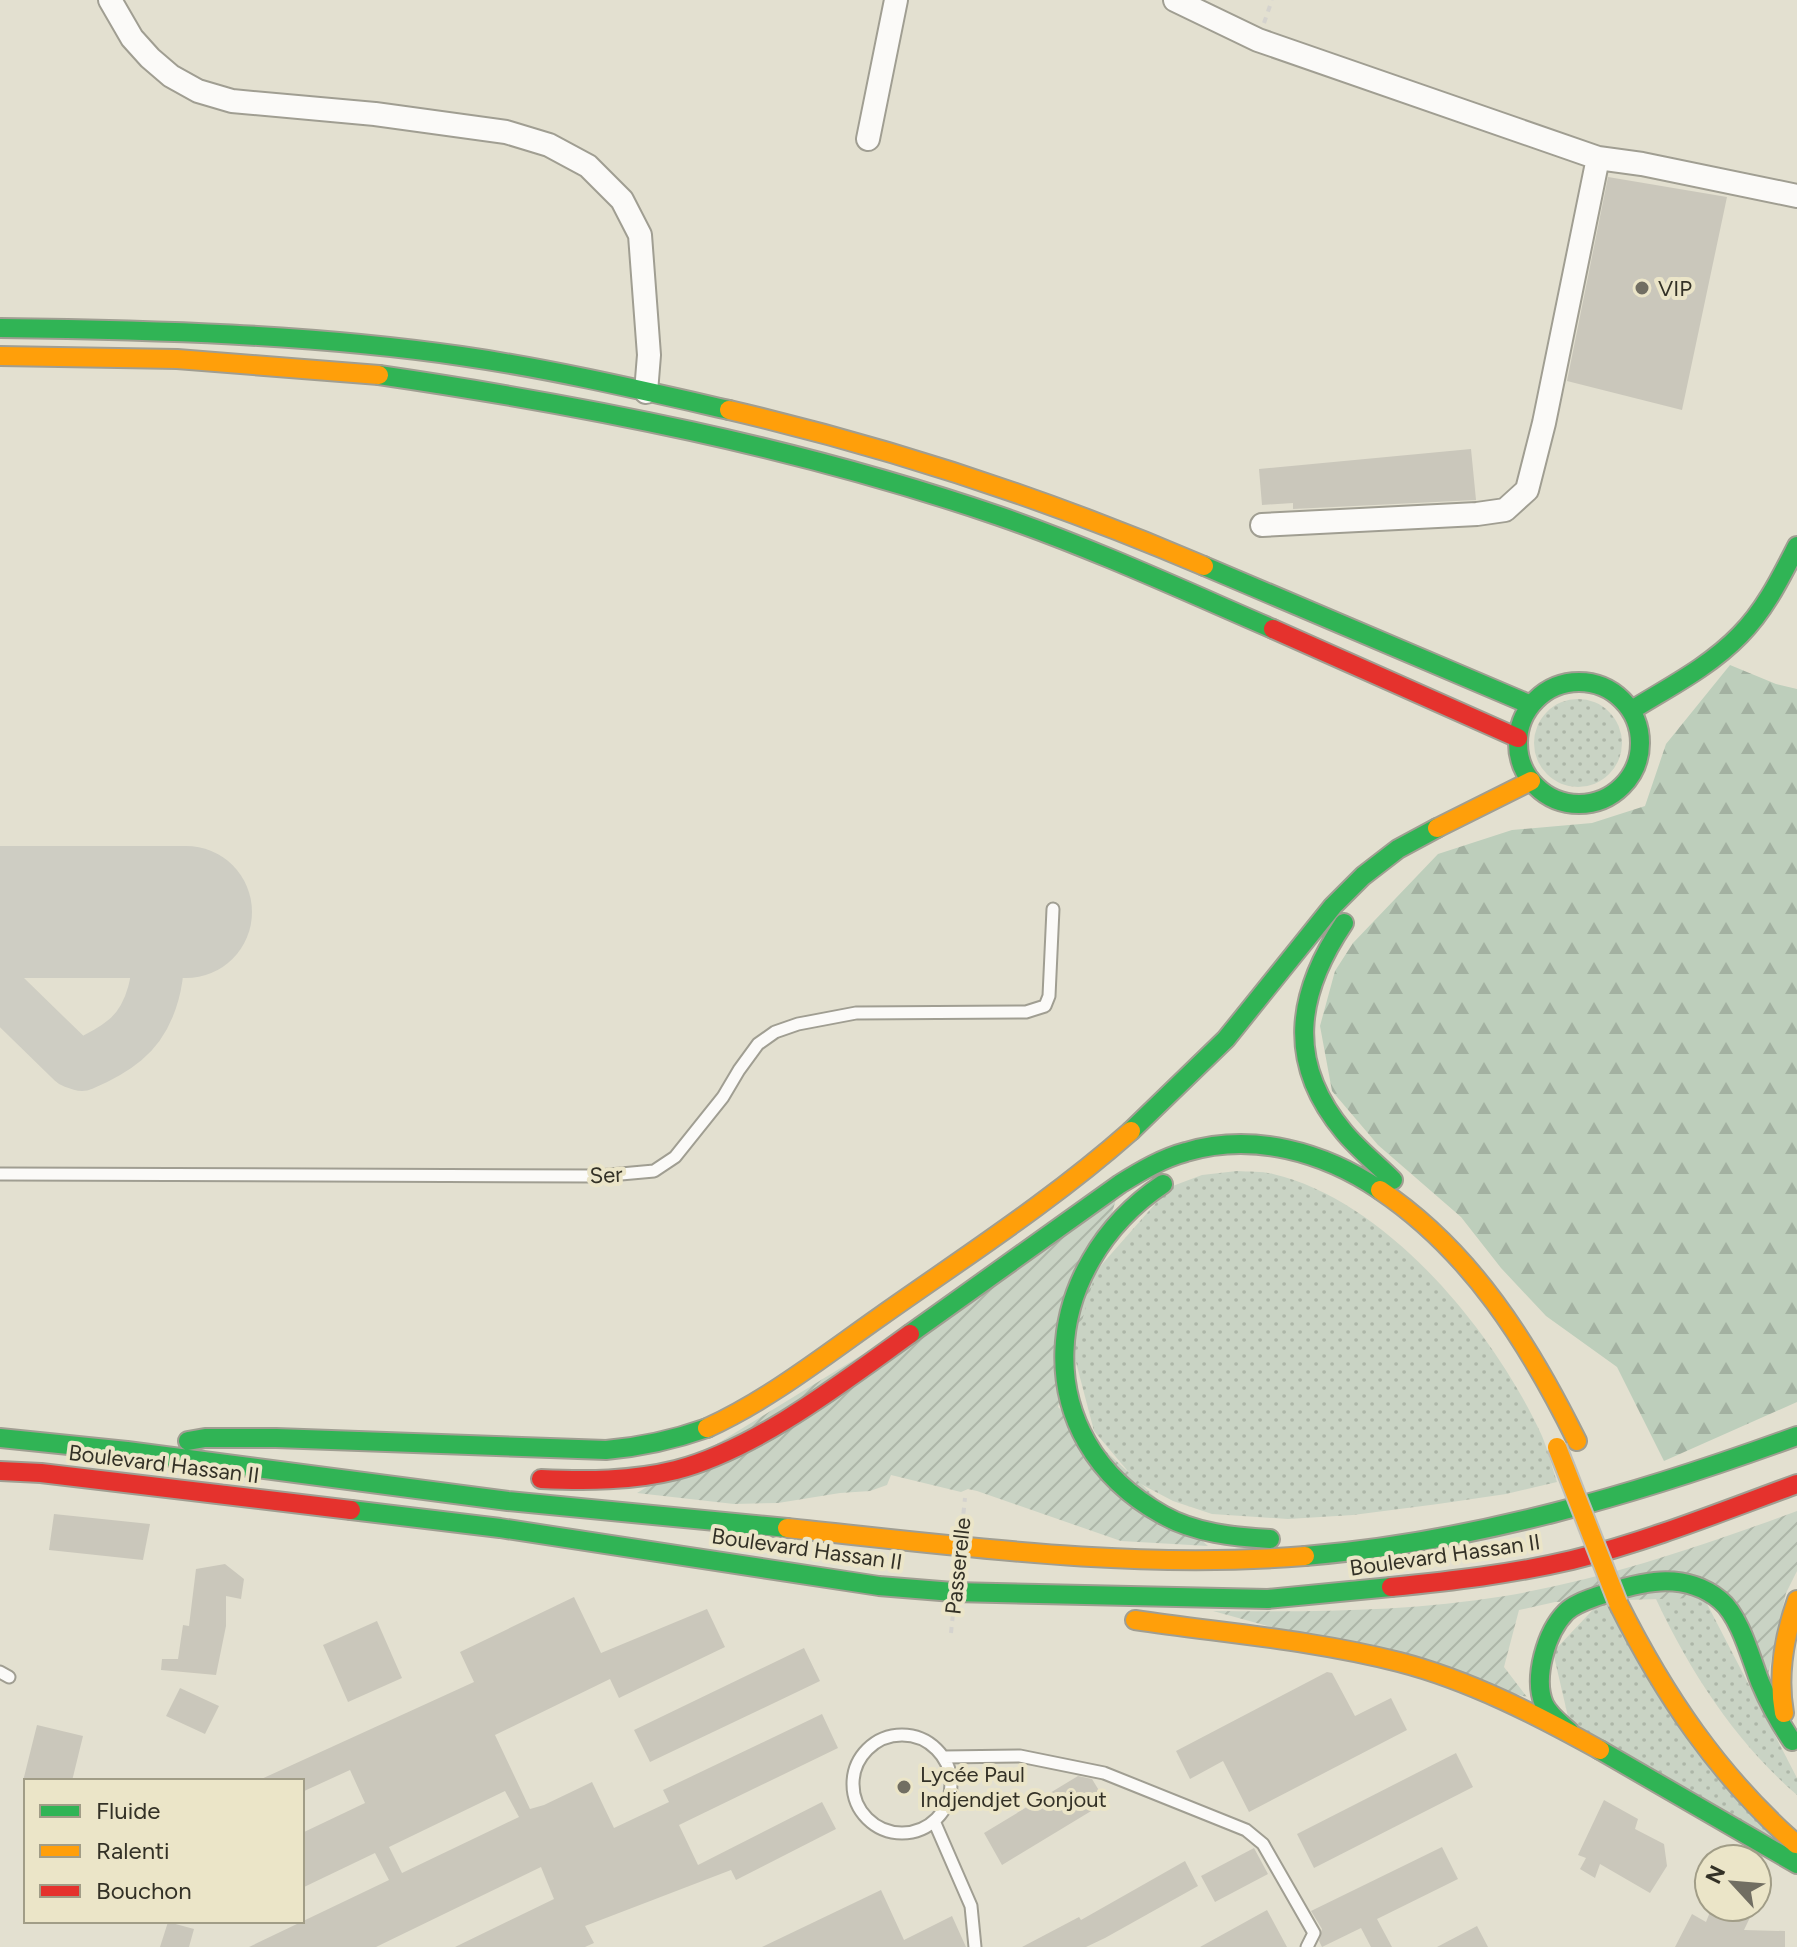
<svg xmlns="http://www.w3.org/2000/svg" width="1797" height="1947" viewBox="0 0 1797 1947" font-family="Figtree,sans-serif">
	<defs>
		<pattern id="grass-dots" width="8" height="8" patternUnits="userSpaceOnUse" patternTransform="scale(2)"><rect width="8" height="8" fill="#c9d3c4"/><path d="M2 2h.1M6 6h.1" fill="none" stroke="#adb6a8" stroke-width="1.8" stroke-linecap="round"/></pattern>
		<pattern id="forest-firs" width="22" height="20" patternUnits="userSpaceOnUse" patternTransform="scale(2)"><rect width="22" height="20" fill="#bdcebb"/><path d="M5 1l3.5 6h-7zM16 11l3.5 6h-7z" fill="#a3b1a1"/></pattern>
		<pattern id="garden-furrows" width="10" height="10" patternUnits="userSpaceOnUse" patternTransform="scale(2)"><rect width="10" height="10" fill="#c9d3c4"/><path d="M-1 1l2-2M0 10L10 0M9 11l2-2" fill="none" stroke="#adb6a8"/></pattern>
	</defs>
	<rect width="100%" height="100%" fill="#e3e0d0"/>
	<path fill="url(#grass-dots)" d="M1534 743a44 44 0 1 1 88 0a44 44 0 1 1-88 0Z
		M1237,1171C1249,1172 1262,1171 1273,1174C1388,1201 1495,1333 1542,1436C1548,1450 1552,1467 1557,1482L1506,1494L1438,1504L1353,1515L1288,1519L1212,1514L1173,1501L1137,1482L1094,1431L1072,1347L1082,1287L1170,1187L1202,1175Z
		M1651,1588L1705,1600L1797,1778V1795C1733,1740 1685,1664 1651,1588Z
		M1603,1599L1773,1839L1569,1721L1553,1652Z"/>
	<path fill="url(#forest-firs)" d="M1730,665L1776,684L1797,689V1402L1664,1461L1617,1367L1546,1316L1501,1268L1461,1217L1378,1145L1332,1091L1320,1026L1335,971L1353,943L1438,854L1512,830L1592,823L1645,806L1666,744Z"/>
	<path fill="url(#garden-furrows)" d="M1116,1199L1058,1407L1208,1546L1121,1541L977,1491L968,1489L961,1492L891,1475L887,1485L870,1491L840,1493L778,1503L734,1504L637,1493Z
		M1797,1511V1571L1786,1593L1768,1675L1731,1597L1555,1602L1519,1610L1504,1667L1527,1697L1213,1611C1311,1612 1407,1612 1505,1596C1605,1579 1702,1546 1797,1511Z"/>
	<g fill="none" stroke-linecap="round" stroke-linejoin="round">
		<path stroke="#cecdc3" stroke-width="52" d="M0,898C13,888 33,876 50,875C90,871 141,899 154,938C164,971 152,1018 125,1040C112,1051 98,1058 82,1065L73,1062L0,991"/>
		<path stroke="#cecdc3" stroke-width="132" d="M0,912H186"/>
	</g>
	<path fill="#cac7bb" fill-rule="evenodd" d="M1608,177L1727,197L1682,410L1567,381Z
		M1471,449L1476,500L1293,509V503L1262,505L1259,469Z
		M54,1514L150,1524L143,1560L49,1550Z
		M225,1564L244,1579L241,1599L226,1596V1626L216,1675L161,1670L162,1659H178L183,1625L189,1626L196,1569Z
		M574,1597L601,1653L707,1609L725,1647L619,1698L610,1679L495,1735L530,1809L544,1805L592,1782L614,1828L669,1802L663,1790L822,1714L838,1748L679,1825L698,1865L822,1802L836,1829L736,1880L731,1870L585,1926L594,1943L585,1947H455L554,1899L541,1867L376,1947H249L389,1880L375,1853L302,1888V1833L365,1803L350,1770L302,1792V1781H257L474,1682L460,1652ZM505,1791L519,1817L402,1873L389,1847Z
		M377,1621L402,1678L348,1702L323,1645Z
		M804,1648L820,1681L650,1762L634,1730Z
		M1327,1672L1332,1673L1355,1716L1391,1698L1407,1730L1249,1812L1223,1761L1190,1779L1176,1751Z
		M180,1688L219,1706L205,1734L166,1716Z
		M37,1725L83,1736L72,1781H23Z
		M1456,1753L1473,1787L1314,1868L1297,1834Z
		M1078,1776L1092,1779L1106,1802L1002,1865L984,1833Z
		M1604,1800L1638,1819L1635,1829L1664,1844L1667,1866L1650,1893L1600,1864L1595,1878L1580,1869L1586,1858L1578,1855Z
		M1442,1847L1458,1879L1377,1919L1392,1947H1371L1361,1928L1322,1947L1319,1941L1322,1929L1311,1911Z
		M1254,1848L1268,1874L1215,1902L1201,1876Z
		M1185,1861L1198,1886L1105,1938L1086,1947H1022L1079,1917L1081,1920Z
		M881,1890L904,1940L952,1916L966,1947H762Z
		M1712,1907H1755L1744,1930L1785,1931V1947H1675L1692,1914L1706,1922Z
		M1267,1910L1287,1947H1200Z
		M168,1922L194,1929L189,1947H160Z
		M1477,1926L1488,1947H1437Z"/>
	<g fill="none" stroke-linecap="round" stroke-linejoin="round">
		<g stroke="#a09e92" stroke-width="15">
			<path id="lane" d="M0,1174L599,1176L654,1171L675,1157L723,1097L739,1070L758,1044L775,1032L798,1024L856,1013L1026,1012L1045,1006L1049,996L1053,909
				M0,1672L9,1677
				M853 1784a49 49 0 1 1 98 0a49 49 0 1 1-98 0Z
				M944,1757L1020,1756L1104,1773L1246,1830L1263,1844L1314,1933L1307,1947
				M934,1821L971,1906L975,1947"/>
		</g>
		<g stroke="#a09e92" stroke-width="26">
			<path id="street" d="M110,0L132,38L150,58L171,76L198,91L232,101L375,114L506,132L549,145L588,166L622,200L640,235L649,355L646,392
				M1175,0L1258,40L1598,158L1642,164L1797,196
				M868,139L896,0
				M1262,525L1477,514L1505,510L1527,490L1544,423L1598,158"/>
		</g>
		<g stroke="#a09e92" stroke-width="22">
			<path id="fast" d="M0,328C154,330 309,334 461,356C551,369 641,390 729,410
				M379,375C589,406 797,447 999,516C1092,548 1183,590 1273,629
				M1204,566L1531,705
				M1518 743a61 61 0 1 1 122 0a61 61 0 1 1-122 0Z
				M1632,710C1669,687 1709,667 1740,635C1765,610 1781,577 1797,546
				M1344,923C1296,994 1286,1063 1344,1132C1359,1150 1377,1164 1393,1180
				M1131,1131L1226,1039L1333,906L1363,876L1398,849L1437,828
				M1163,1184C1039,1267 1024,1438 1163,1515C1195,1533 1234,1537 1270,1539
				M910,1334L1120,1184C1141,1171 1163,1158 1186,1152C1253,1132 1324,1152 1380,1190
				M0,1438L127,1451L508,1501L787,1528
				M188,1441L205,1438H276L606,1450C641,1447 673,1440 707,1428
				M351,1510L500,1528L879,1586L953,1592L1268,1599L1391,1587
				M1305,1556C1474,1542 1638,1494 1797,1436
				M1569,1731C1560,1723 1549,1715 1544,1704C1533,1678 1546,1632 1566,1612C1574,1604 1587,1600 1598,1596C1639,1582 1683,1570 1720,1600C1740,1616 1751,1659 1760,1682C1769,1703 1779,1722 1792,1741
				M1600,1750L1797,1864"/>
		</g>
		<g stroke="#a09e92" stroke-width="22">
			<path id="slow" d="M0,356L177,359L379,375
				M729,410C892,448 1050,500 1204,566
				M1437,828L1531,781
				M1380,1190C1471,1251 1529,1344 1577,1441
				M707,1428C770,1399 824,1356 881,1316C966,1256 1053,1200 1131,1131
				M787,1528C960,1546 1131,1570 1305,1556
				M1618,1603C1664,1695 1718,1775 1796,1844
				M1135,1620C1223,1633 1314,1640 1399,1662C1469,1680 1537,1715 1600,1750
				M1784,1713C1777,1674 1784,1637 1797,1600"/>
		</g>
		<g stroke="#a09e92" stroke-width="22">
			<path id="jam" d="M1273,629L1518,738
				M0,1471L41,1473L351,1510
				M541,1479C586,1481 632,1481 676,1470C757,1449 843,1382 910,1334
				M1391,1587C1452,1581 1512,1574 1572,1560C1649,1541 1723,1511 1797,1484"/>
		</g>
		<path stroke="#d5d3ce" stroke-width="4" stroke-dasharray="6 6" stroke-linecap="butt" d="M1264,23L1272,0"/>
		<use href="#lane" stroke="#fbfaf8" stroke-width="11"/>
		<use href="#street" stroke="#fbfaf8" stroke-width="22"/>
		<use href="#fast" stroke="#30b455" stroke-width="18"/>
		<use href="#slow" stroke="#ff9f0a" stroke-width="18"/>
		<use href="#jam" stroke="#e5322d" stroke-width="18"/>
		<g stroke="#c0bfb7" stroke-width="22" stroke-linecap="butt">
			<path id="slow-bridge" d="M1557,1447L1618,1603"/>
		</g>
		<path stroke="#d5d3ce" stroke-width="4" stroke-dasharray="6 6" stroke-linecap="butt" d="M951,1633L965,1498"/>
		<use href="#slow-bridge" stroke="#ff9f0a" stroke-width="18"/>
	</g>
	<g fill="#716e62" stroke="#ebe5c8" stroke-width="3">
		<circle cx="1642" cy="288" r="8"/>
		<circle cx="904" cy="1787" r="8"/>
	</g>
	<g text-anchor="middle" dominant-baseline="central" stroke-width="8" stroke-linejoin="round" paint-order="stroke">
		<g font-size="22" fill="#333126" stroke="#ebe5c8" text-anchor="start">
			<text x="1658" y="288">VIP</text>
			<text x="920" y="1774">Lycée Paul<tspan x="920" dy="25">Indjendjet Gonjout</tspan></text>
		</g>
		<g font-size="22" fill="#333126" stroke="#ebe5c8">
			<text transform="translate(606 1175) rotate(-3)">Ser</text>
			<text transform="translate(164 1464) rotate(7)">Boulevard Hassan II</text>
			<text transform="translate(807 1549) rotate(8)">Boulevard Hassan II</text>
			<text transform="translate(1445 1555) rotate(-8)">Boulevard Hassan II</text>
			<text transform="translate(958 1566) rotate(-84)">Passerelle</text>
		</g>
	</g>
	<rect x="24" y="1779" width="280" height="144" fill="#ebe5c8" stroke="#a19d87" stroke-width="2"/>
	<rect x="40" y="1805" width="40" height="12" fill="#30b455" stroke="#a19d87" stroke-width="2"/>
	<text x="96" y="1819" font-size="24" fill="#333126">Fluide</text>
	<rect x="40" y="1845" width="40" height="12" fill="#ff9f0a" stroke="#a19d87" stroke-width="2"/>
	<text x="96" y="1859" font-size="24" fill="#333126">Ralenti</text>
	<rect x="40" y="1885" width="40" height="12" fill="#e5322d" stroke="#a19d87" stroke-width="2"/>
	<text x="96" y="1899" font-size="24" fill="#333126">Bouchon</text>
	<g transform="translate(1733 1883) rotate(296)"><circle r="38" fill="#ebe5c8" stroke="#a19d87" stroke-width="2"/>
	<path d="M0-6L14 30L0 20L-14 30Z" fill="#716e62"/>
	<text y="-12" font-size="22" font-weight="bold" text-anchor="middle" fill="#333126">N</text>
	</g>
</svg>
